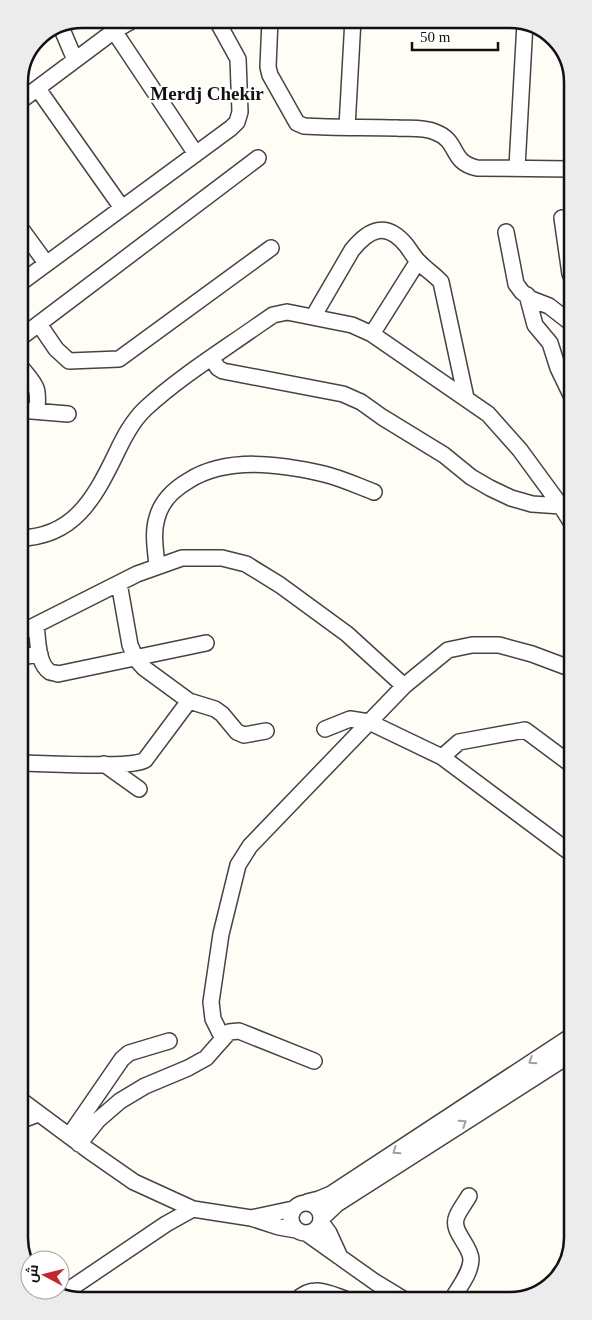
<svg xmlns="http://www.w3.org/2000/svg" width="592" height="1320" viewBox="0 0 592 1320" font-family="'Times New Roman',Cairo,serif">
	<rect width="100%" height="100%" fill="#fffdf5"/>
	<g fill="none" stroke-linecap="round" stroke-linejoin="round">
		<g stroke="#444" stroke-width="18">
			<path id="minor" d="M270,19L268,67L270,75L297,123L304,126C335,128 366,127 397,128C409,129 424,127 435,132C460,141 449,162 477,168L570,169
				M61,27L75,60
				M114,31L196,154
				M38,89L122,208
				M19,102L114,31L135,19
				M347,127L353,19
				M517,167L525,23
				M562,218L570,274
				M19,226L46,263
				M506,232L516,284L522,292L531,299L549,306L571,323
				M19,284L231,128L237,122L240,112L238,59L216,19
				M527,295L535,325L550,343L558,368L571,395
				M313,317L352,250C369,229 386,221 406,245C410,250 413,256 418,261C425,269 434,274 441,282L466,398
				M39,324L56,349L69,361L119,359L271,248
				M372,334L418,261
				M20,338L258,158
				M211,358L218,368L223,371L343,394L361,402L382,417L444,455L471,477L490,488L511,498L532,504L561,506
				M20,366C36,386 39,385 37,411
				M20,410L68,414
				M20,538C73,537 94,499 115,456C123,439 132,421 146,408C180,377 220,352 257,326L273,315L287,312L352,325L372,334L488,414L520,450L561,506L571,522
				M157,567C156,551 152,534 157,518C161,502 174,489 188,481C227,456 281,464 324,474C341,478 358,486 374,492
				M119,583L130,645L136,659L144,668L189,701L215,709L222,714L237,732L244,735L266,731
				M36,625C38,638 37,664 50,672C53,673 56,673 58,674L206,643
				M20,633L137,574L182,558H222L246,564L280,585L347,634L404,686
				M20,657L40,654
				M325,729L350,719L369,722L442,757L572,854
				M442,757L459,742L525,730L572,765
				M21,763C43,763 131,769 145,760L189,701
				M104,764L139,789
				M223,1039L213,1019L211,1002L221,934L238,865L250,846L404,686L448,650L472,645H499L532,654L572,669
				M22,1101L88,1150L134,1182L193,1209L251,1218L279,1227L296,1230
				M22,1120L38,1114
				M69,1136L122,1059L129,1053L169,1041
				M79,1144L98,1120L120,1101L145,1086L188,1068L206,1058L229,1032L239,1031L314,1061
				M307,1202L319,1199L331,1194L573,1035
				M291 1218a15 15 0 1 1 30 0a15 15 0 1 1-30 0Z
				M251,1218L293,1209
				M321,1219L337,1204L573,1053
				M321,1222L329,1233L340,1257
				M306,1233L375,1282L403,1299
				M61,1295L166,1224L193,1209
				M453,1298C459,1287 471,1273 471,1259C470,1244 450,1231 457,1216C460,1209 465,1203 469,1196
				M297,1300C312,1284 328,1293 345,1299"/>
		</g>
		<use href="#minor" stroke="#fff" stroke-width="15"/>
	</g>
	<defs><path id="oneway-chevron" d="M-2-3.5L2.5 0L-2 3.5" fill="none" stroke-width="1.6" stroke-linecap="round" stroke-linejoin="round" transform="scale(1.25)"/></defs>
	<g stroke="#a0a0a0">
		<use href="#oneway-chevron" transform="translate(532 1061) rotate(147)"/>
		<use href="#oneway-chevron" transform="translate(463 1123) rotate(-33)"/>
		<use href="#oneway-chevron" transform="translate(396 1151) rotate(146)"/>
	</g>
	<g text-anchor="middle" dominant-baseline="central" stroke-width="5" stroke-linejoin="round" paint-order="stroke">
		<g font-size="19" font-weight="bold" fill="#111" stroke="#fff">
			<text x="207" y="93">Merdj Chekir</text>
		</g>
	</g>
	<path d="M0 0H592V1320H0ZM82 28H510A54 54 0 0 1 564 82V1238A54 54 0 0 1 510 1292H82A54 54 0 0 1 28 1238V82A54 54 0 0 1 82 28Z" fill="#ececec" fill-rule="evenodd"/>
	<path fill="none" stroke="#111" stroke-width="2.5" d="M82 28H510A54 54 0 0 1 564 82V1238A54 54 0 0 1 510 1292H82A54 54 0 0 1 28 1238V82A54 54 0 0 1 82 28Z"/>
	<g transform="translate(45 1275) rotate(277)"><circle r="24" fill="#ffffff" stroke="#a0a0a0"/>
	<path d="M0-4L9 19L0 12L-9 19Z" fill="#c4262e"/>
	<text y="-8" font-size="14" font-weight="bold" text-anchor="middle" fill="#111111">ش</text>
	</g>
	<path d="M412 42v8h86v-8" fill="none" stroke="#111111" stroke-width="2.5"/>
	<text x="420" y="42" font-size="15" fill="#111111" stroke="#ffffff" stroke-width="4" paint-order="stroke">50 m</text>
</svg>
